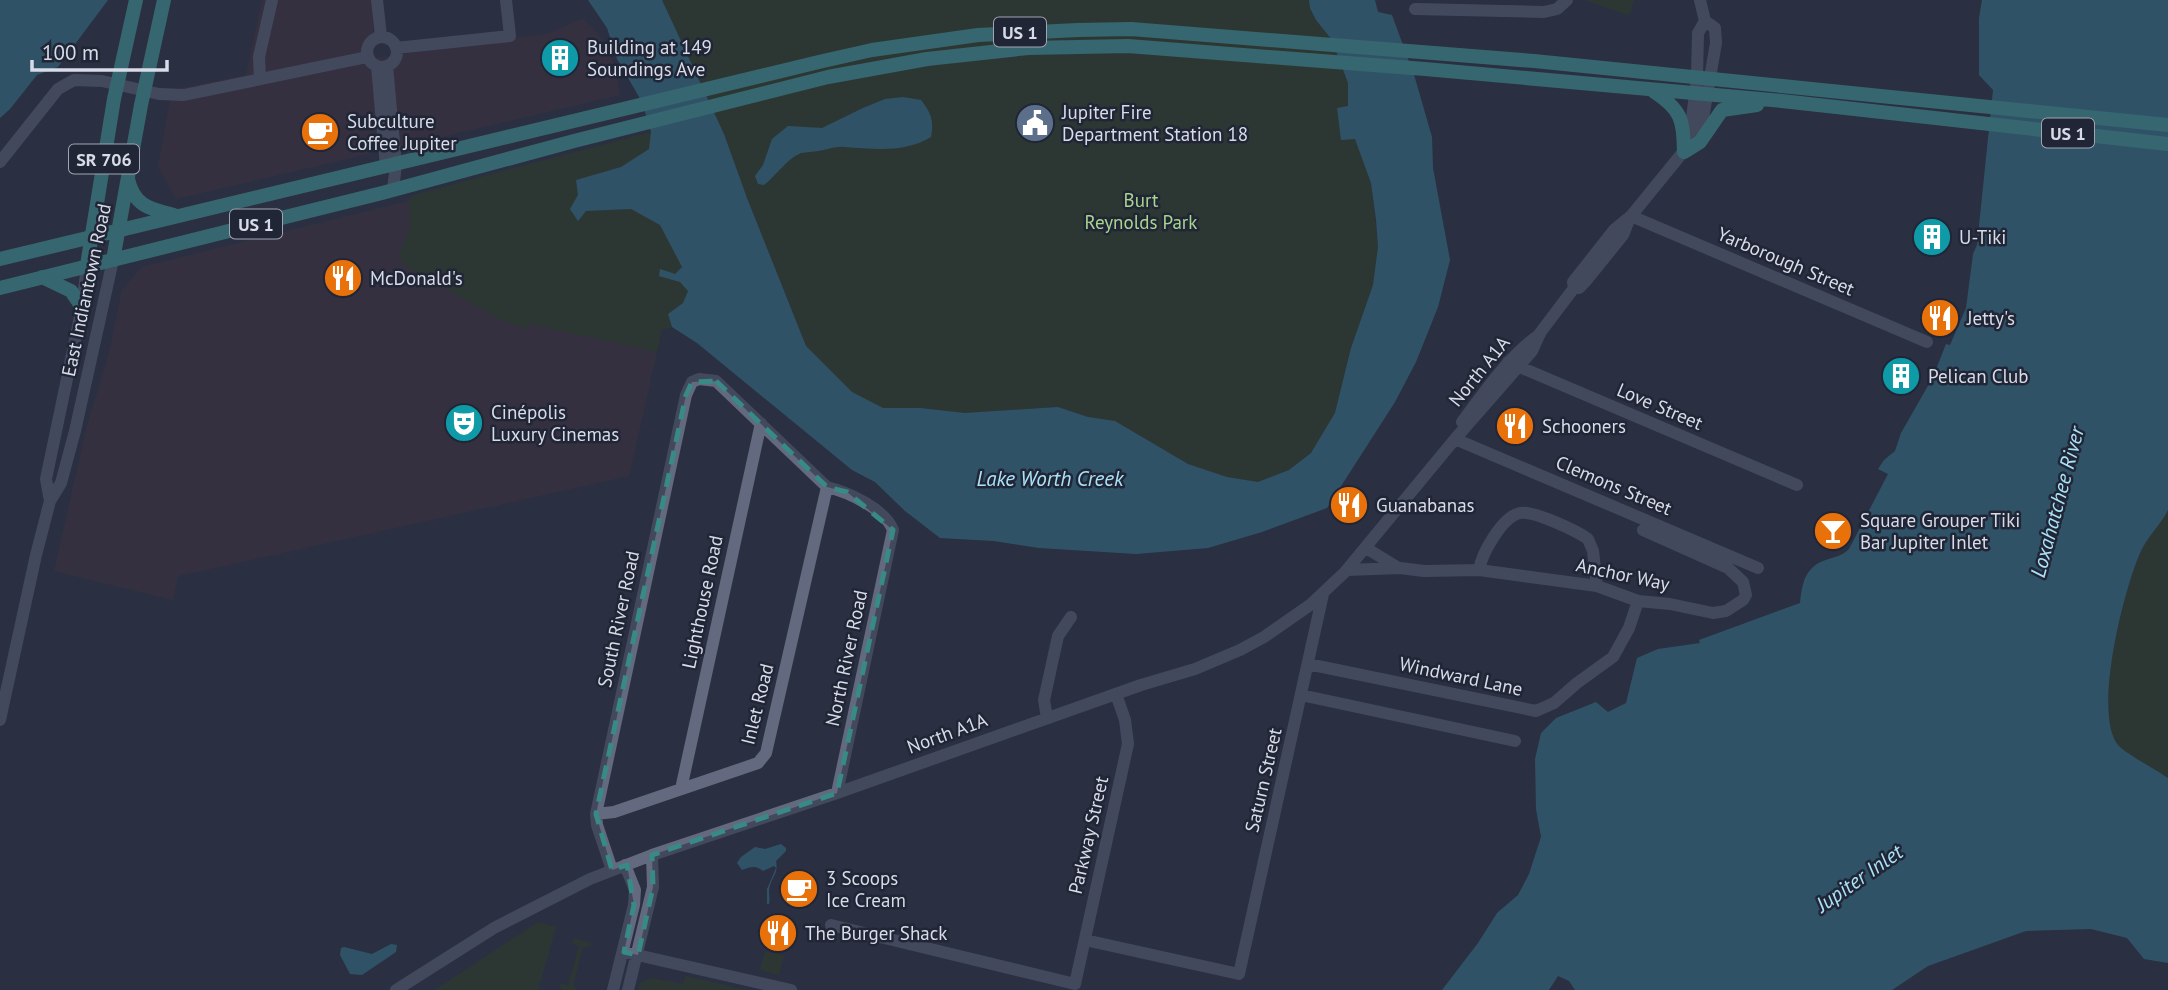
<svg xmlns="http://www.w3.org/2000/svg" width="2168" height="990" viewBox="0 0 2168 990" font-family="'PT Sans',sans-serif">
	<rect width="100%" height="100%" fill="#2a3042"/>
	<path fill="#42323e" d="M262,0H371L375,58L550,33L582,19L597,32L615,66L620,95L176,199L158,166L172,90L246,75Z
		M408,201L411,215L409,232L398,255L516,320L657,352L629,476L178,576L173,600L54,571L88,422L108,357L122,290L142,267Z"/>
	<path fill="#304222" d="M662,0H1309L1310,8L1316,20L1332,40L1348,83V107L1337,108L1341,139L1355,138L1371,183L1378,247L1373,285L1351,348L1336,413L1311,453L1289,470L1258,482L1227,477L1188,464L1115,421L1088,417L1058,407L965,413L920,408H882L852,392L806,346L747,198L724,134Z
		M1584,0H1634L1629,15Z
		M651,132L649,149L621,167L576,180L586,211L631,209L660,225L682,267L675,274L688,290L683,303L668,314L672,327L662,330L657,352L528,324L527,329L501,320L405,266L398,255C409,234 413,225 408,201L413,195Z
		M2168,510V778C2157,770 2125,754 2118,745C2092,713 2125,585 2141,551C2148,536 2161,524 2168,510Z
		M538,922L556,927L538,990H435Z
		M574,938L590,942L591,946L583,947L573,986L579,990H561L560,984L568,985L579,946L572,943Z
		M765,951L784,956L779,975L760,970Z
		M686,976L745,990H638L640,983L652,978L683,984Z"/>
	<path fill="#377d94" d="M0,0H108L58,67L37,75L10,109L0,118Z
		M588,0H662L724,134L747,198L806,346L852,392L883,408H920L965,413L1058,407L1088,417L1115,421L1188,464L1227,477L1258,482L1289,470L1311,453L1335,413L1351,348L1373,285L1378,247L1376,220L1371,183L1355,139L1341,140L1337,108L1348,106V83L1332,40L1316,20L1310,8L1309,0H1375L1378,12L1392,15L1415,78L1432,137L1433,168L1450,260L1438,307L1416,362L1395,402L1327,508L1262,532L1208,548L1136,554L1039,548L994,541L940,538L905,511L875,482L852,470L697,343L672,327L668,314L683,303L688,291L680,282L659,276L660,269L675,274L682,267L660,225L631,209L586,211L578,221L570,209L578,195L576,180L621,167L649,149L651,132L642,102L617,59L607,28Z
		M1982,0H2168V510C2161,524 2148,536 2141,551C2125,585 2092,713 2118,745C2126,754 2157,770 2168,778V963L2144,959L2127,938L2091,929L2026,931L1928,966L1892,990H1575L1569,981L1558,976L1549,990H1442L1478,943L1497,913L1518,895L1529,874L1541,837L1536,809L1535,759L1541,733L1556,718L1596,702L1608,712L1626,703L1637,658L1658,649L1700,643L1699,640L1800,603C1802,585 1804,569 1823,561C1833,557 1841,557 1849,549L1888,474L1878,469L1884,460L1895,451L1901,433L1933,377L1946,344L1950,345L1966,308L1973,254L1977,245L1993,90L1979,75V18Z
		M903,97L921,100C931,113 934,120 931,137C904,153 875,149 845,147C836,146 826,150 818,151C813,152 806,152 801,153C786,159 776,176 764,185L758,184L755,176L763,165L772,139L788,126L822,128L863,108L885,99Z
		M781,844L786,848V851L776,861C779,875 770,878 769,891C769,895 770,899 769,904H767V889L776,868L774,866L763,871C755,865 752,867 742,870L737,863L741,857L755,847L765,849Z
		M391,944L397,945L396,952L362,975L350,974L340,955L341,948L344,947L372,954Z"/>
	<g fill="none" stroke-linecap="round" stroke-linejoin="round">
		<path stroke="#63697e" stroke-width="12" d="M377,0L381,36
			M1415,9L1544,12L1557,9L1567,0
			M367 52a15 15 0 1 1 30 0a15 15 0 1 1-30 0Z
			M396,48L510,36L506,0
			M377,66L386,167
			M387,66L396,165L393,189
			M260,79L259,57L272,0
			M1686,145L1691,126L1697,78L1698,33L1705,21
			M0,162L58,89L74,80L102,81L159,94L184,95L367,57
			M1631,216L1927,342
			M1574,288H1579L1585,282L1623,235L1629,220
			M1508,362L1797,485
			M1462,422C1485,391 1508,357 1540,334
			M1455,439L1758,568
			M50,501L46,479L82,307L87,265
			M1366,548L1397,567
			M1347,570L1400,568L1424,571L1479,570L1597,586L1638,601L1670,604L1713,613L1726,611L1743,600L1746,595L1743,582L1728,568L1643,530
			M1479,570C1482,553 1502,517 1520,513C1533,510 1577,531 1588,539L1593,551L1597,586
			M1308,664L1536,711L1554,703L1577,683L1613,657L1629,628L1638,601
			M1301,695L1515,741
			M1047,718L1044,700L1058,636L1071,617
			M0,720L36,555L50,501L61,483L75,431L113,260
			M681,789L761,423
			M596,814L614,812L758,763L766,753L827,487
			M612,870L597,825L596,814L686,395L692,382L699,379L716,381L827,487C848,492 885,509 893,530L837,793
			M831,925L1075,984L1128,744L1125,720L1116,694
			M1085,940L1239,974L1323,594
			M624,952L791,990
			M396,990L494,928L590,879L652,855L837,793L1141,685L1195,669L1240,650L1264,637L1310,605L1345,572L1455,439L1532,351L1540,333L1574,288L1573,282L1614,230L1631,216L1701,130L1716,43L1715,28L1705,21L1700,0
			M613,990L634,905L635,890L625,865
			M628,990L653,887L652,855"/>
		<path stroke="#46a9a7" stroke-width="14" d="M1653,91C1682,110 1683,119 1684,152
			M1684,152L1700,142L1722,110L1757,105
			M128,179C134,206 150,209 174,215
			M0,259L823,61L872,50L978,35L1078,30L1131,29L1534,61L2168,125
			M113,260L141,105L164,0
			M87,265L114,99L136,0
			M42,277L71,291L82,307
			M0,288L382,193L574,141L828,77L927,59L1028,48L1128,46L1425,69L1782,101L2168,144"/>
	</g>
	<path d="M0 0H2168V990H0ZM716,381L827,487L847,492L893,530L837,793L652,855L653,887L638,955L624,952L634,905L627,865L612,870L596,814L686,395L692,382Z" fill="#2a3042" fill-opacity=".55" fill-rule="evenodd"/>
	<path fill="none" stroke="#378a86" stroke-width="5" stroke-dasharray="14 9" stroke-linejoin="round" d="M716,381L827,487L847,492L893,530L837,793L652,855L653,887L638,955L624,952L634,905L627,865L612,870L596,814L686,395L692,382Z"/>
	<defs>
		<g id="building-disc" transform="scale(2.0125)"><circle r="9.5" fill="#0f9aa8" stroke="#212637"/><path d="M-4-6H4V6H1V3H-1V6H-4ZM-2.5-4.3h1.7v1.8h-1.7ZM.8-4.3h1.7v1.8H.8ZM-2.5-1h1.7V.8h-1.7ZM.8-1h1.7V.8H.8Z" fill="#fff"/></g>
		<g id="civic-disc" transform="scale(2.0125)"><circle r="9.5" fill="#5c6f8a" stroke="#212637"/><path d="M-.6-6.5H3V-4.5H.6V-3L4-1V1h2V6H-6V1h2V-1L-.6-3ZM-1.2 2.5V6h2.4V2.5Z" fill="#fff"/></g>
		<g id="cafe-disc" transform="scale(2.0125)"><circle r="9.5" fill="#e8710a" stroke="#212637"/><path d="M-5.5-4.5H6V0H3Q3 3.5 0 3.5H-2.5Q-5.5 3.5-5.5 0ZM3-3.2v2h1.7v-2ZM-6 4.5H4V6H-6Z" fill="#fff"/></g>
		<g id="restaurant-disc" transform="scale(2.0125)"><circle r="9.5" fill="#e8710a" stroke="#212637"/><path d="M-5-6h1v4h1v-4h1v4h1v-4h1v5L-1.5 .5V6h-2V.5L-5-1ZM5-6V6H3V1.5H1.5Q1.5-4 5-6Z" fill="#fff"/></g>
		<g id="theatre-disc" transform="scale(2.0125)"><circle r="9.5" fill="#0f9aa8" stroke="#212637"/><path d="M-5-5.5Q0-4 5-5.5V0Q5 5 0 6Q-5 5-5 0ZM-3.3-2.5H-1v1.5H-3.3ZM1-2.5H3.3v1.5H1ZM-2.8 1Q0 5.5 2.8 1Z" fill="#fff"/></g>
		<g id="bar-disc" transform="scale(2.0125)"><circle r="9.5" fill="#e8710a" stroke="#212637"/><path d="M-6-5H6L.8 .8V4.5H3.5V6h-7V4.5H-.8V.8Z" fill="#fff"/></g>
	</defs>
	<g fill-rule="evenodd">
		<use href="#building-disc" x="560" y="58"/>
		<use href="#civic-disc" x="1035" y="123"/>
		<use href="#cafe-disc" x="320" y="132"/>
		<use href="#building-disc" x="1932" y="237"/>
		<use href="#restaurant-disc" x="343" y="278"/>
		<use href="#restaurant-disc" x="1940" y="318"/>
		<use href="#building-disc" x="1901" y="376"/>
		<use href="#theatre-disc" x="464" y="423"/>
		<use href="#restaurant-disc" x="1515" y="426"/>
		<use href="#restaurant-disc" x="1349" y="505"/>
		<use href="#bar-disc" x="1833" y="531"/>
		<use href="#cafe-disc" x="799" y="889"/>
		<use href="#restaurant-disc" x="778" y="933"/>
	</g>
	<g text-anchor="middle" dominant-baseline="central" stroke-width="5" stroke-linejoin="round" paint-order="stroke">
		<g fill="#212637" stroke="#a1a5b3" stroke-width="2">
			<rect x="994" y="17.5" width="52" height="29" rx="5"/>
			<rect x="2042" y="118.5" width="52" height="29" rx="5"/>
			<rect x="69" y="144.5" width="70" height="29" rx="5"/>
			<rect x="230" y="209.5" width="52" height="29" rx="5"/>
		</g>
		<g font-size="18" font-weight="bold" fill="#d8dce8">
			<text x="1020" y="32">US 1</text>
			<text x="2068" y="133">US 1</text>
			<text x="104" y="159">SR 706</text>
			<text x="256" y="224">US 1</text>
		</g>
		<g font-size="19" fill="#d8dce8" stroke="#212637" text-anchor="start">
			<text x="587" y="47">Building at 149<tspan x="587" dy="22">Soundings Ave</tspan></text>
			<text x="1062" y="112">Jupiter Fire<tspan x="1062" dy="22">Department Station 18</tspan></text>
			<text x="347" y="121">Subculture<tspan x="347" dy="22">Coffee Jupiter</tspan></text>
			<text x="1959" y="237">U-Tiki</text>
			<text x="370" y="278">McDonald's</text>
			<text x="1967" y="318">Jetty's</text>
			<text x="1928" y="376">Pelican Club</text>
			<text x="491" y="412">Cinépolis<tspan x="491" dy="22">Luxury Cinemas</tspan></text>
			<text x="1542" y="426">Schooners</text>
			<text x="1376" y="505">Guanabanas</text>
			<text x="1860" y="520">Square Grouper Tiki<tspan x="1860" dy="22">Bar Jupiter Inlet</tspan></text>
			<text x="826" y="878">3 Scoops<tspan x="826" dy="22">Ice Cream</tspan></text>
			<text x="805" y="933">The Burger Shack</text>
		</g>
		<g font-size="19" fill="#a9d58c" stroke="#212637">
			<text x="1141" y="200">Burt<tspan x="1141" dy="22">Reynolds Park</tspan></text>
		</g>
		<g font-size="19" fill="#d8dce8" stroke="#212637">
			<text transform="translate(1786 261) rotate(23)">Yarborough Street</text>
			<text transform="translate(86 290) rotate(-78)">East Indiantown Road</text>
			<text transform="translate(1479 371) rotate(-51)">North A1A</text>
			<text transform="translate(1660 406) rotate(23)">Love Street</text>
			<text transform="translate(1614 485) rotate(23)">Clemons Street</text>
			<text transform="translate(1623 574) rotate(12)">Anchor Way</text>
			<text transform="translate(702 602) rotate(-78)">Lighthouse Road</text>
			<text transform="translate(618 619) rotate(-78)">South River Road</text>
			<text transform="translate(846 658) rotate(-78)">North River Road</text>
			<text transform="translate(1461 676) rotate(12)">Windward Lane</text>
			<text transform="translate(757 704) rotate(-76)">Inlet Road</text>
			<text transform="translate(947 733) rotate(-20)">North A1A</text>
			<text transform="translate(1263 780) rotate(-77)">Saturn Street</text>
			<text transform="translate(1088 835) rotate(-77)">Parkway Street</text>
		</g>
		<g font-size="21" font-style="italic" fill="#aae3f8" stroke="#212637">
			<text x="1050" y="478">Lake Worth Creek</text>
			<text transform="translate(2057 502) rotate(-75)">Loxahatchee River</text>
			<text transform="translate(1859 878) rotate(-35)">Jupiter Inlet</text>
		</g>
	</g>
	<path d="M32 60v10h135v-10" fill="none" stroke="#d8dce8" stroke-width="3.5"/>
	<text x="42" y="60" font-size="21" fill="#d8dce8" stroke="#212637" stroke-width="5" paint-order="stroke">100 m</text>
</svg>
